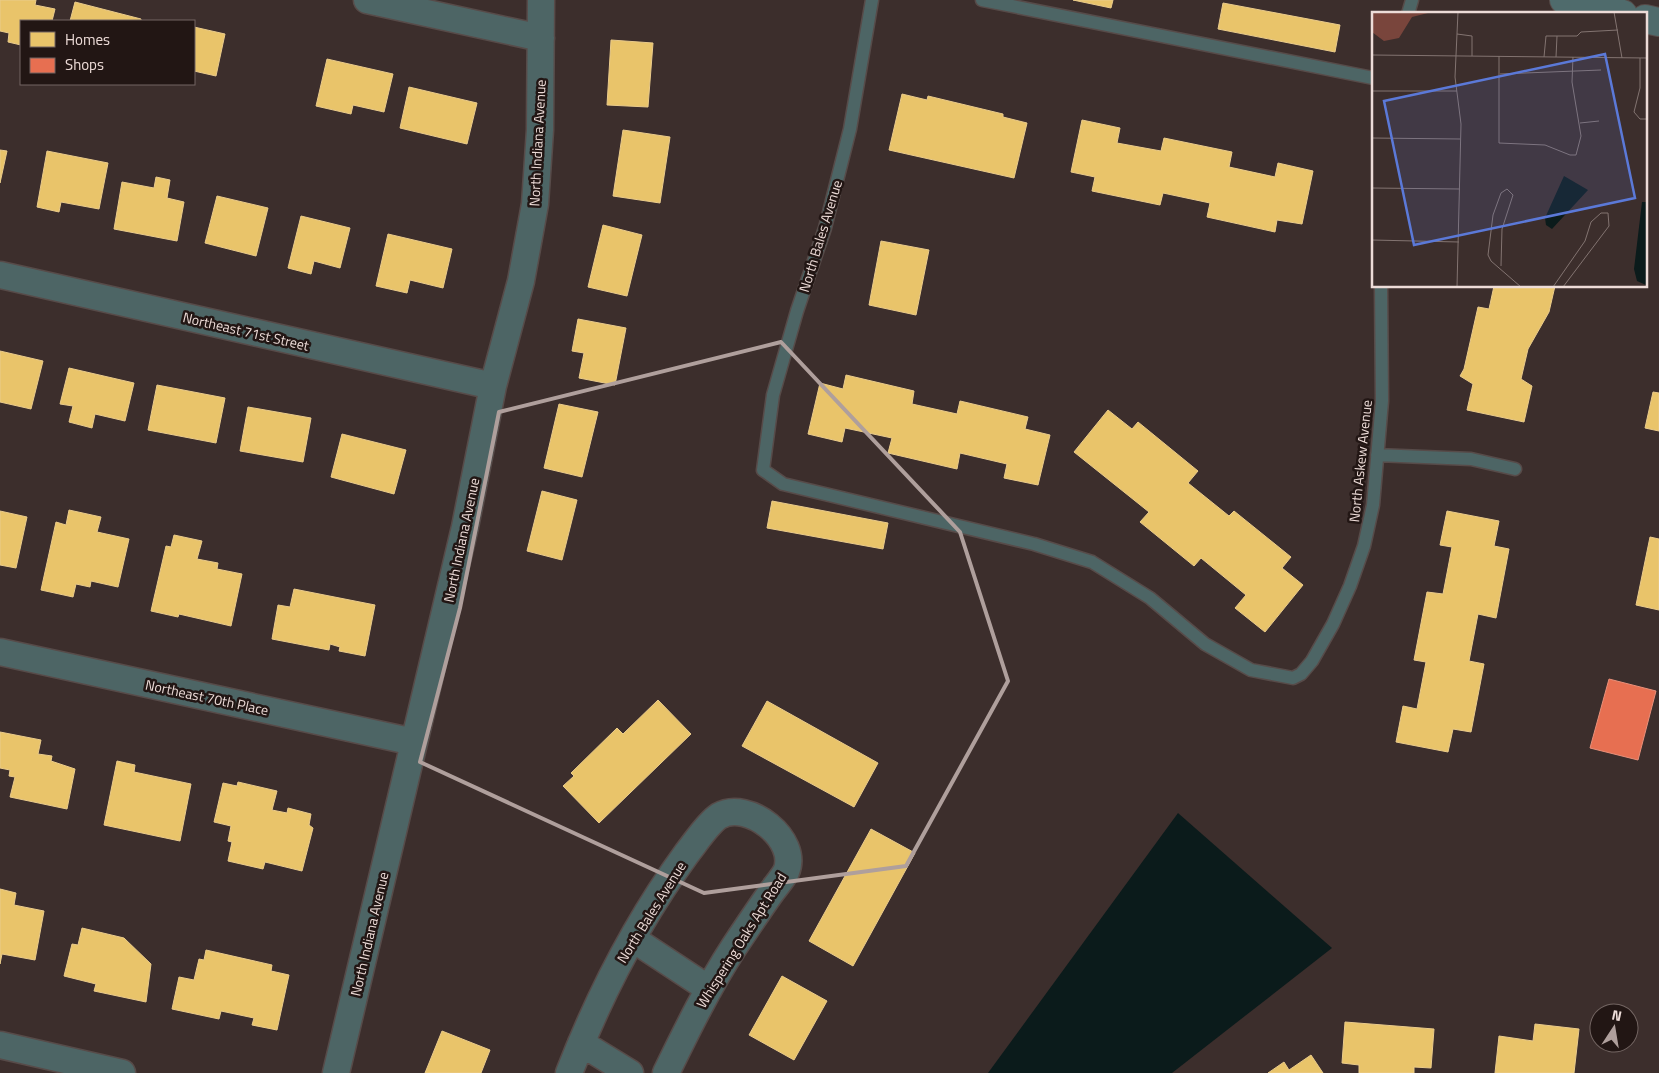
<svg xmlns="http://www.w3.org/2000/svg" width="1659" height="1073" viewBox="0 0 1659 1073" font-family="'Titillium Web',sans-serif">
	<rect width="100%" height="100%" fill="#3c2e2c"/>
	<path fill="#0b1b1b" d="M1178,813L1332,948L1172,1073H988Z"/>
	<path fill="#e9c46a" stroke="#eacb8b" d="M0,0H36L35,5L55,9L52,21H21V45L8,42L9,33L0,31Z
		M1073,0H1113L1111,8Z
		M75,2L141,19V21H70Z
		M1223,3L1340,25L1335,52L1218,29Z
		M194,27L225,34L216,76L194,71Z
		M611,40L653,43L648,107L607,105Z
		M327,59L393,74L384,112L353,105L351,114L316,106Z
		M409,87L477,103L467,144L400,128Z
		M902,94L927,100L928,96L1003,114V117L1027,123L1014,178L889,150Z
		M1082,120L1120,128L1117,143L1161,151L1164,138L1232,152L1229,167L1275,177L1278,163L1313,171L1302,224L1277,220L1275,232L1207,217L1210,203L1163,193L1160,205L1092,191L1095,177L1071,172Z
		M623,130L670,137L660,203L613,196Z
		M0,150L7,151L0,183Z
		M47,151L108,163L99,209L61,202L59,212L37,207Z
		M156,177L170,180L167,198L184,202L177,241L114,229L122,182L154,188Z
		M217,196L268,208L256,256L205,243Z
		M301,216L350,228L340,268L314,261L311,274L288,268Z
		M603,225L642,235L627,296L588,287Z
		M388,234L452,249L443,288L410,280L407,293L376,286Z
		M881,241L929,250L916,315L869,305Z
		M1494,286H1555L1549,312L1528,349L1521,379L1532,386L1524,422L1467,410L1473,384L1460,376L1464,369L1478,307L1489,309Z
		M578,319L626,328L615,385L579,378L584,353L572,351Z
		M0,351L43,361L31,409L0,402Z
		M69,368L134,383L125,421L95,414L92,428L69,422L73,406L60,404Z
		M846,375L914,391L912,404L957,414L960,401L1028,417L1025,429L1050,435L1038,485L1004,478L1007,464L960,453L957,469L888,453L892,438L845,428L842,442L808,434L820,383L843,389Z
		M157,385L225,398L216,443L148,430Z
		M1653,392L1659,393V431L1645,428Z
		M559,404L598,412L582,477L544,468Z
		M248,407L311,418L303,462L240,451Z
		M1108,410L1132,429L1138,422L1198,471L1188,483L1229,516L1234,511L1291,557L1282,568L1303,585L1265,632L1235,608L1246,595L1201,558L1194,566L1140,522L1149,512L1074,452Z
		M342,434L406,450L394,494L331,477Z
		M542,491L577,500L562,560L527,551Z
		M772,501L888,523L883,549L767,528Z
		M69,510L101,517L97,532L129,539L118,587L91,581L90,587L76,584L73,597L41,590L56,522L66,525Z
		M0,511L27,517L16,568L0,565Z
		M1447,511L1499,521L1494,546L1509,549L1496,618L1478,614L1469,661L1484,664L1471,732L1453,729L1448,752L1396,742L1403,706L1417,709L1426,662L1414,660L1427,592L1443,594L1452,547L1440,545Z
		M174,535L202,541L197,559L218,563L217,569L242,574L231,626L179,614L178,617L151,611L166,546L171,547Z
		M1650,537L1659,539V610L1636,605Z
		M294,589L375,605L365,656L339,651L340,647L330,644L329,650L272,639L278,605L290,607Z
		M658,700L691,734L599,823L563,786L574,776L571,773L617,728L623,734Z
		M767,701L878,763L854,807L742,746Z
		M0,732L41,740L38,754L52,756L51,761L75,769L67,809L10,797L15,777L9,776L10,770L0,768Z
		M117,761L135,765L134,772L191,784L180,841L104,825Z
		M238,782L277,791L272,810L287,813L288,808L311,814L309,825L313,828L302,871L265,862L263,869L228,861L232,842L228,841L231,826L214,822L223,783L237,786Z
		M871,829L915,853L853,966L809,941Z
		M0,889L16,893L14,905L44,911L35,960L2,954L0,964Z
		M82,928L124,938L151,964L146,1002L94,991L96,984L64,976L72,944L78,945Z
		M206,950L272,965L271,971L289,975L277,1030L252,1025L254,1018L221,1011L219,1019L172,1009L179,977L194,980L199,959L204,960Z
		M782,976L827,1001L794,1060L749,1035Z
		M1345,1022L1434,1029L1431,1068L1414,1067V1073H1359V1065L1342,1063Z
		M1535,1024L1579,1029L1574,1073H1495L1499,1036L1533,1041Z
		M442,1031L490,1050L481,1073H425Z
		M1311,1055L1323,1073H1268L1284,1062L1289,1070Z"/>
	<path fill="#e76f51" stroke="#e9907a" d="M1609,679L1656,691L1638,760L1590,748Z"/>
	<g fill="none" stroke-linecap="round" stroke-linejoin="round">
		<g stroke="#574b49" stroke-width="15">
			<path id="lane" d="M872,0L850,129L825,228L797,311L773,395L763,470L783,484L1034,544L1092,562L1150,598L1205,644L1251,670L1293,678L1301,674L1312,661L1333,624L1350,586L1364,546L1373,505L1382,401L1381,286
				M982,0L1373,78
				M1408,14L1412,0
				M1377,455L1471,459L1515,469"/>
		</g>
		<g stroke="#574b49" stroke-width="29">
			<path id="street" d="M367,0L541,38
				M0,275L493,386
				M0,652L414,742
				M633,939L709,989
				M581,1043L630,1073
				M0,1045L122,1073
				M336,1073L465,527L493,386L521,281L535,204L540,130L541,0
				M569,1073C599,996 638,920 687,853C696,842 707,824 719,816C748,799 800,840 786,872C782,879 775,887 770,894C758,911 746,929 734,947C708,987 687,1030 666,1073"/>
		</g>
		<g stroke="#574b49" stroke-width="30">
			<path id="secondary" d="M1564,0L1623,14
				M1645,19L1659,22"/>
		</g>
		<use href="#lane" stroke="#4d6565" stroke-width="12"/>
		<use href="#street" stroke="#4d6565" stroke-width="26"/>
		<use href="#secondary" stroke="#4f6b6c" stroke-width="28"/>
	</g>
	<path fill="none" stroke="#af9f9c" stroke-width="4" stroke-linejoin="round" d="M781,342L960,532L1008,681L906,866L704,893L420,762L460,608L499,412Z"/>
	<g text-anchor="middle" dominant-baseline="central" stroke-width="5" stroke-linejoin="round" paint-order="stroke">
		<g font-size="14" fill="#eddcd8" stroke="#221614">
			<text transform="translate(537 143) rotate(-87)">North Indiana Avenue</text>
			<text transform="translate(820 236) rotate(-73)">North Bales Avenue</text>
			<text transform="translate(246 331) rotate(13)">Northeast 71st Street</text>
			<text transform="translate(1360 461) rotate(-84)">North Askew Avenue</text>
			<text transform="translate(461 540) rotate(-78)">North Indiana Avenue</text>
			<text transform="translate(207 697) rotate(12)">Northeast 70th Place</text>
			<text transform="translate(651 912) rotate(-58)">North Bales Avenue</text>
			<text transform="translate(369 934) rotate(-77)">North Indiana Avenue</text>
			<text transform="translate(741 940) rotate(-58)">Whispering Oaks Apt Road</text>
		</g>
	</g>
	<g transform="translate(1372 12)">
		<rect width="275" height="275" fill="#3c2e2c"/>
		<path d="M0,0H60L40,5L27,26L12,29L0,20Z" fill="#79453c"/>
		<path d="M192,164L216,178L180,217L174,213L173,206ZM270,190H275L274,273L265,269L262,257Z" fill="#0b1b1b"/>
		<path fill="none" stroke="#837471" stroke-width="1" d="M242,0L250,46M85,22L100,24V44M0,43L275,46M127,44V131L173,133L198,143H204L209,124L200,70L201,45M172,45L174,24H205L209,20L246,18M184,45L185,24M268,46V76L262,100L268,107H275M128,62L229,58M0,79H85M208,111L227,109M0,126L88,127M0,176L88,177M0,228L87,230M129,254L130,217L141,183L135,177L129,181L121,203L116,243L119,249L149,275M85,275L89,112L83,65L86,0M181,275L213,229L219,210L229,201H236L237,214L191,275"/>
		<path fill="#5b79d8" fill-opacity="0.15" stroke="#5b79d8" stroke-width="2.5" d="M233,42L263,186L42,233L12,89Z"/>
		<rect width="275" height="275" fill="none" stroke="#eddcd8" stroke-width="2.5"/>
	</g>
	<rect x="20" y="20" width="175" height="65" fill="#221614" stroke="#736562"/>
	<rect x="30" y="32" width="25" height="15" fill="#e9c46a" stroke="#736562"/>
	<text x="65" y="45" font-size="15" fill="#eddcd8">Homes</text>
	<rect x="30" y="58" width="25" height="15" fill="#e76f51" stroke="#736562"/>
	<text x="65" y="70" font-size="15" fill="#eddcd8">Shops</text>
	<g transform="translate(1614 1028) rotate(12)"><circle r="24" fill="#221614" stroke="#736562"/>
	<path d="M0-4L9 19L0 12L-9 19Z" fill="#af9f9c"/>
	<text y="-8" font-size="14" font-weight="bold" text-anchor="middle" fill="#eddcd8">N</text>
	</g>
</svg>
